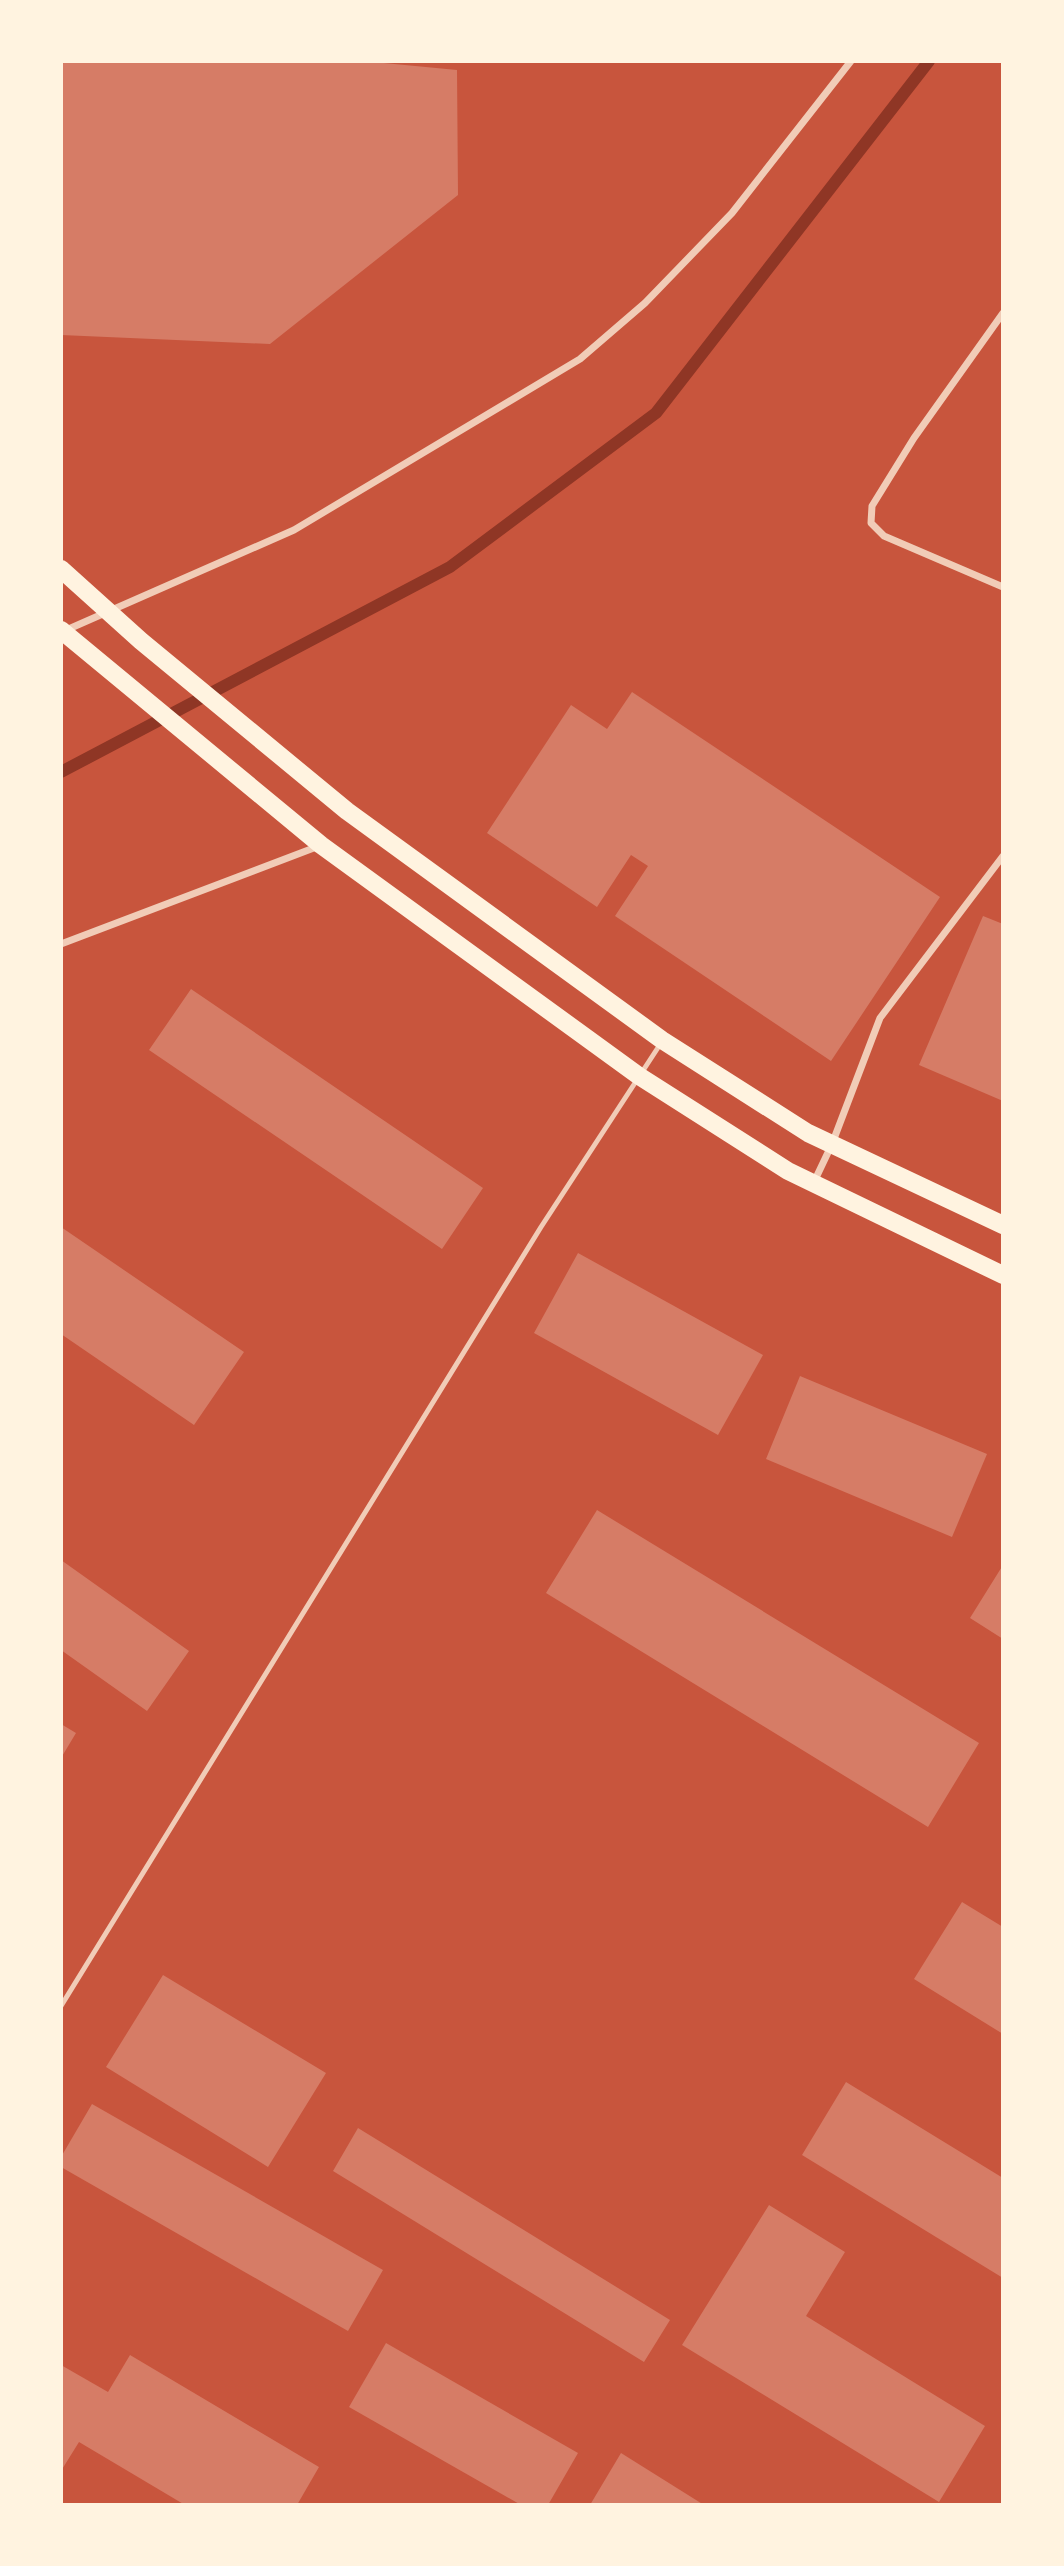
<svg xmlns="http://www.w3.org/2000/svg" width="1064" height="2566" viewBox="0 0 1064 2566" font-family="'DejaVu Sans',sans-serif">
	<rect width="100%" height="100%" fill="#c8553d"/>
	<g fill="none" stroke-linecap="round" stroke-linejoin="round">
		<path stroke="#8f3625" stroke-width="12" d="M61,772L450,567L656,413L929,61"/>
	</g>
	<path fill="#d67c66" d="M61,61H363L457,70L458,195L270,344L61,335Z
		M632,692L940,897L831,1061L615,916L648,866L631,855L597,907L487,833L571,705L607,729Z
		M983,916L1003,924V1101L919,1065Z
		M191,989L483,1188L442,1249L149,1050Z
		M61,1227L244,1352L194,1425L61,1334Z
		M578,1253L763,1355L718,1435L534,1333Z
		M800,1376L987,1454L952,1537L766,1459Z
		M597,1510L979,1743L928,1827L546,1593Z
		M61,1560L189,1651L147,1711L61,1650Z
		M1003,1565V1639L970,1618Z
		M61,1724L76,1733L61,1758Z
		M962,1902L1003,1927V2034L914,1979Z
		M163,1975L326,2073L268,2167L106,2067Z
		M846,2082L1003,2178V2278L802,2155Z
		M92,2104L383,2270L348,2331L61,2167V2157Z
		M358,2128L670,2320L644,2362L333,2171Z
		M769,2205L845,2252L806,2316L985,2426L939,2502L682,2345Z
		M386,2343L578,2453L548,2505H521L349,2407Z
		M130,2355L319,2467L297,2505H185L79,2442L61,2471V2365L108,2392Z
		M621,2453L704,2505H590Z"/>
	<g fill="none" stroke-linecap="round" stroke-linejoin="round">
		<path stroke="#f1ccb7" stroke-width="5" d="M61,2006L541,1227L661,1043"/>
		<path stroke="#f1ccb7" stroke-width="7" d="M1003,313L914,438L872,506L871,523L884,536L1003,587
			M64,631L294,530L580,359L645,303L732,213L851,61
			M61,944L319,846
			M814,1182L832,1144L880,1018L1003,856"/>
		<path stroke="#fff3e0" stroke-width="18" d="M61,569L141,641L347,811L662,1040L808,1133L1003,1225
			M61,630L321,845L639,1076L788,1171L1003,1275"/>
	</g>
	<rect width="1064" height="2566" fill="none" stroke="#fff3e0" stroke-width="126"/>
</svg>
